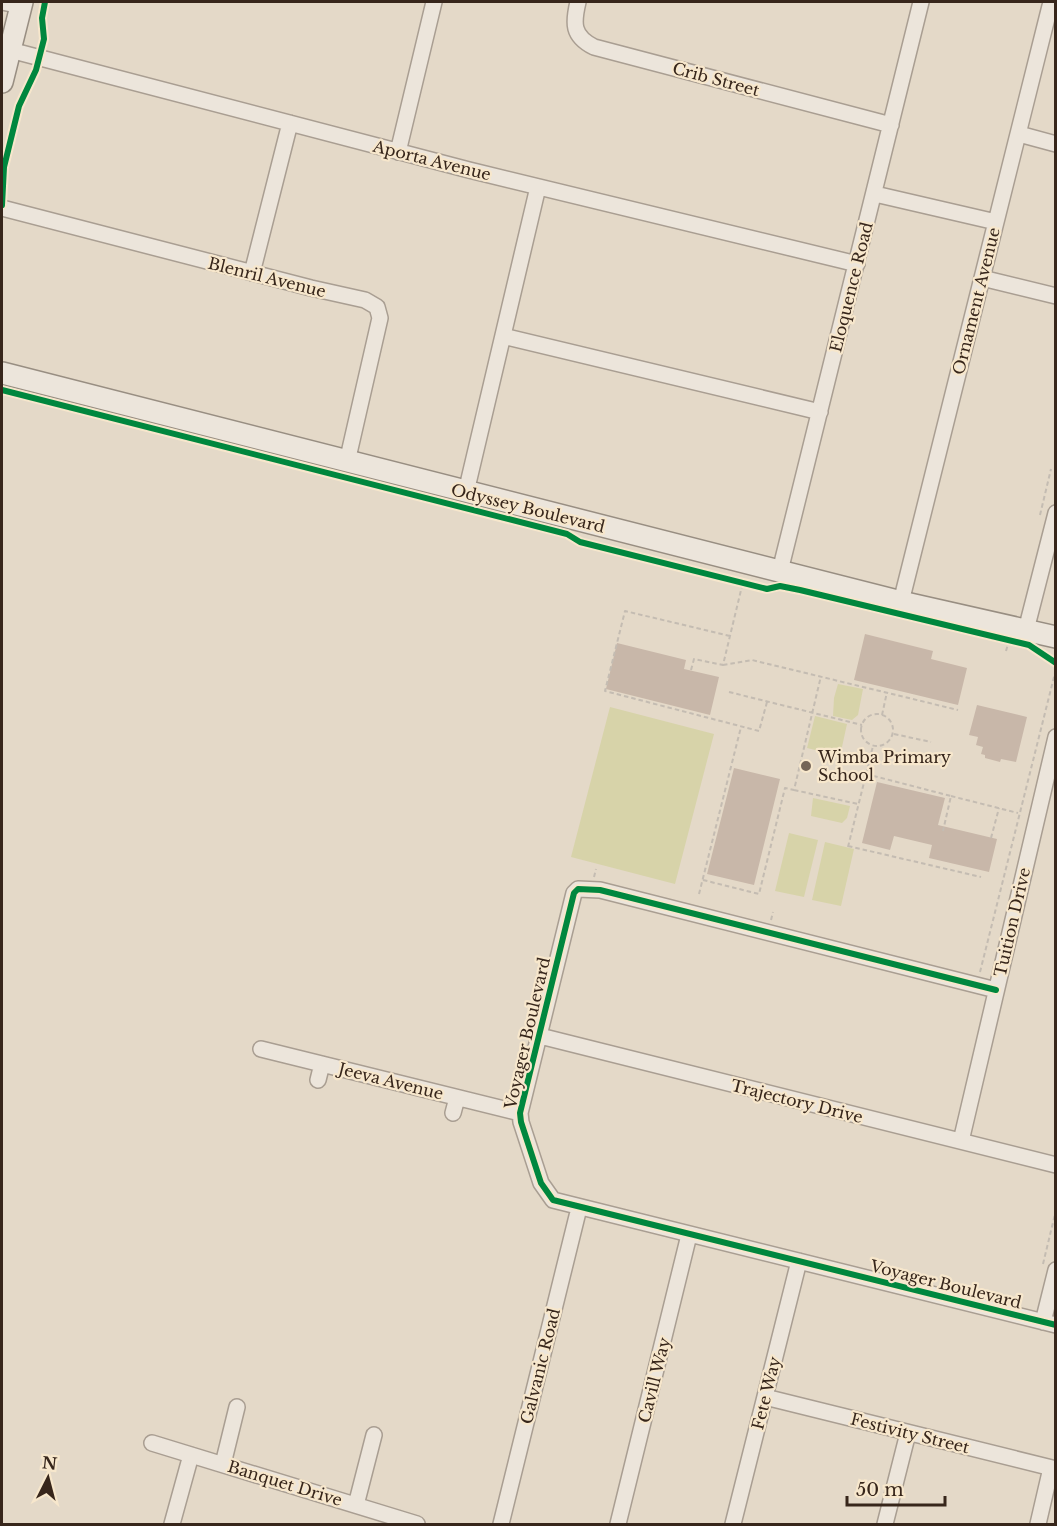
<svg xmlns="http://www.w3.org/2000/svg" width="1057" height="1526" viewBox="0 0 1057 1526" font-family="'Libre Baskerville',serif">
	<rect width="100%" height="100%" fill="#e4d9c8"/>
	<path fill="#d7d3a9" d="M838,684L863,689L858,715L852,720L833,716L834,698Z
		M610,707L714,734L675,884L571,857Z
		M815,716L847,724L840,756L807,748Z
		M813,798L850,806L847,818L842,823L811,816Z
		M789,833L818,840L804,897L775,891Z
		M825,842L854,849L841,906L812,900Z"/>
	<path fill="#c8b7a9" d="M865,634L933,651L931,659L967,668L958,705L854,680Z
		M617,643L686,660L684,669L719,677L710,715L606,689Z
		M977,705L1027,717L1016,762L1001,759L1000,762L985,758V755L981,754L983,747L976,745L978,737L969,735Z
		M734,768L780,779L754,885L707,874Z
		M877,782L945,798L938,825L997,839L989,872L929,858L932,845L894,836L890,850L862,843Z"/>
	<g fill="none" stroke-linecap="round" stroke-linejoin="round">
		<g stroke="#a99e92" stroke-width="18">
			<path id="street" d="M2,2L21,6
				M578,2C573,23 572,36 594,47L891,125
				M10,50L469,170L857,264
				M1019,134L1056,144
				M398,152L434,2
				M875,194L996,222
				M2,208L311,288L365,300L377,307L380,318L347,462
				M252,273L290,123
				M982,278L1056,296
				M503,336L820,412
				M466,492L538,187
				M780,571L921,2
				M901,602L1050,6L1056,4
				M1026,630L1056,513
				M996,990L600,890L578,889L574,893L520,1113L521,1122L541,1183L553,1200L1056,1325
				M540,1036L1056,1165
				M261,1049L520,1113
				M318,1080L322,1064
				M453,1113L457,1098
				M961,1141L1056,737
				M1043,1322L1056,1270
				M765,1397L1056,1469
				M152,1443L417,1524
				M223,1464L237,1407
				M356,1505L374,1435
				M172,1524L191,1455
				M501,1524L579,1208
				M618,1524L689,1235
				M733,1524L799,1261
				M885,1524L908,1433
				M1038,1524L1051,1468"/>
		</g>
		<g stroke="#988e82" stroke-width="24">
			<path id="secondary" d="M2,82L22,2
				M2,373L901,602L1056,637"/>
		</g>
		<path stroke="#c4bcb2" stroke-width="2" stroke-dasharray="4.5 3" stroke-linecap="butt" d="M1040,515L1051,469
			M730,636L625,611L605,691L759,731L767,702
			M1006,651L1008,644
			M723,665L752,660L958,710
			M691,670L694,659L723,665L742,586
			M729,692L862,725
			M861 730a16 16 0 1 1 32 0a16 16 0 1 1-32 0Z
			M882,715L887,692
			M894,734L931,742
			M866,774L951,796L943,831
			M794,790L858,804
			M951,796L1018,813
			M991,838L999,808
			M848,846L981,877
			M848,847L873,746
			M594,877L596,869
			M703,880L759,894L785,788L794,790L821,676
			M699,894L741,727
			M771,920L773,912
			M980,972L1056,669
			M1043,1264L1056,1210"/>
		<use href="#street" stroke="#ece5db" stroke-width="15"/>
		<use href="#secondary" stroke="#ece5db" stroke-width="21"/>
		<g stroke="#f7e7cc" stroke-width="10">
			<path id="cycleway" d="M2,205L4,167L19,106L36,70L44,39L42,18L45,2
				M2,390L567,534L580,542L767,589L780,586L800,590L1029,645L1056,663
				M996,990L600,890L578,889L574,893L520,1113L521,1122L541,1183L553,1200L1056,1325"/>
		</g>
		<use href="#cycleway" stroke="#00873e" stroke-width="6"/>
	</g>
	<circle fill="#746558" stroke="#f7e7cc" stroke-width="2" cx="806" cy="766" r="6"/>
	<g text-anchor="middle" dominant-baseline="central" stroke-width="4.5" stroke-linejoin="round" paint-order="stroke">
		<g font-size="16" fill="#37261b" stroke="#f7e7cc">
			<text transform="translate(716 79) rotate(15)">Crib Street</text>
			<text transform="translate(432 160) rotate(14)">Aporta Avenue</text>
			<text transform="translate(267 277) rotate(14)">Blenril Avenue</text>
			<text transform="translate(851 287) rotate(-76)">Eloquence Road</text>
			<text transform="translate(976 301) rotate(-76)">Ornament Avenue</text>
			<text transform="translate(528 508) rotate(14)">Odyssey Boulevard</text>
			<text transform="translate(1012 922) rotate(-77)">Tuition Drive</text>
			<text transform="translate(527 1033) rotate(-77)">Voyager Boulevard</text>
			<text transform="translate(391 1081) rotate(14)">Jeeva Avenue</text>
			<text transform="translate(797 1101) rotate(14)">Trajectory Drive</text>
			<text transform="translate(946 1284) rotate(14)">Voyager Boulevard</text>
			<text transform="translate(540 1366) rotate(-76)">Galvanic Road</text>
			<text transform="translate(654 1380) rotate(-76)">Cavill Way</text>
			<text transform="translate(766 1393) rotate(-76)">Fete Way</text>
			<text transform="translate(910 1433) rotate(14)">Festivity Street</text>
			<text transform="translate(285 1483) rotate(17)">Banquet Drive</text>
		</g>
		<g font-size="16" fill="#37261b" stroke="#f7e7cc" text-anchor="start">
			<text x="818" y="757">Wimba Primary<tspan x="818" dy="18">School</tspan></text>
		</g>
	</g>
	<rect width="1057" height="1526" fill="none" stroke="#37261b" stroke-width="6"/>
	<g transform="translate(48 1478) rotate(6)" stroke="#f7e7cc" stroke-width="4.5" paint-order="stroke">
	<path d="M0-4.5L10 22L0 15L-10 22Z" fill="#37261b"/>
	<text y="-9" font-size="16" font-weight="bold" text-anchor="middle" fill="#37261b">N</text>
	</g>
	<path d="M847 1496v9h98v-9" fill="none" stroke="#37261b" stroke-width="3"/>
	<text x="856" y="1496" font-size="18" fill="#37261b" stroke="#f7e7cc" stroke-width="4.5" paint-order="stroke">50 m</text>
</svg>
